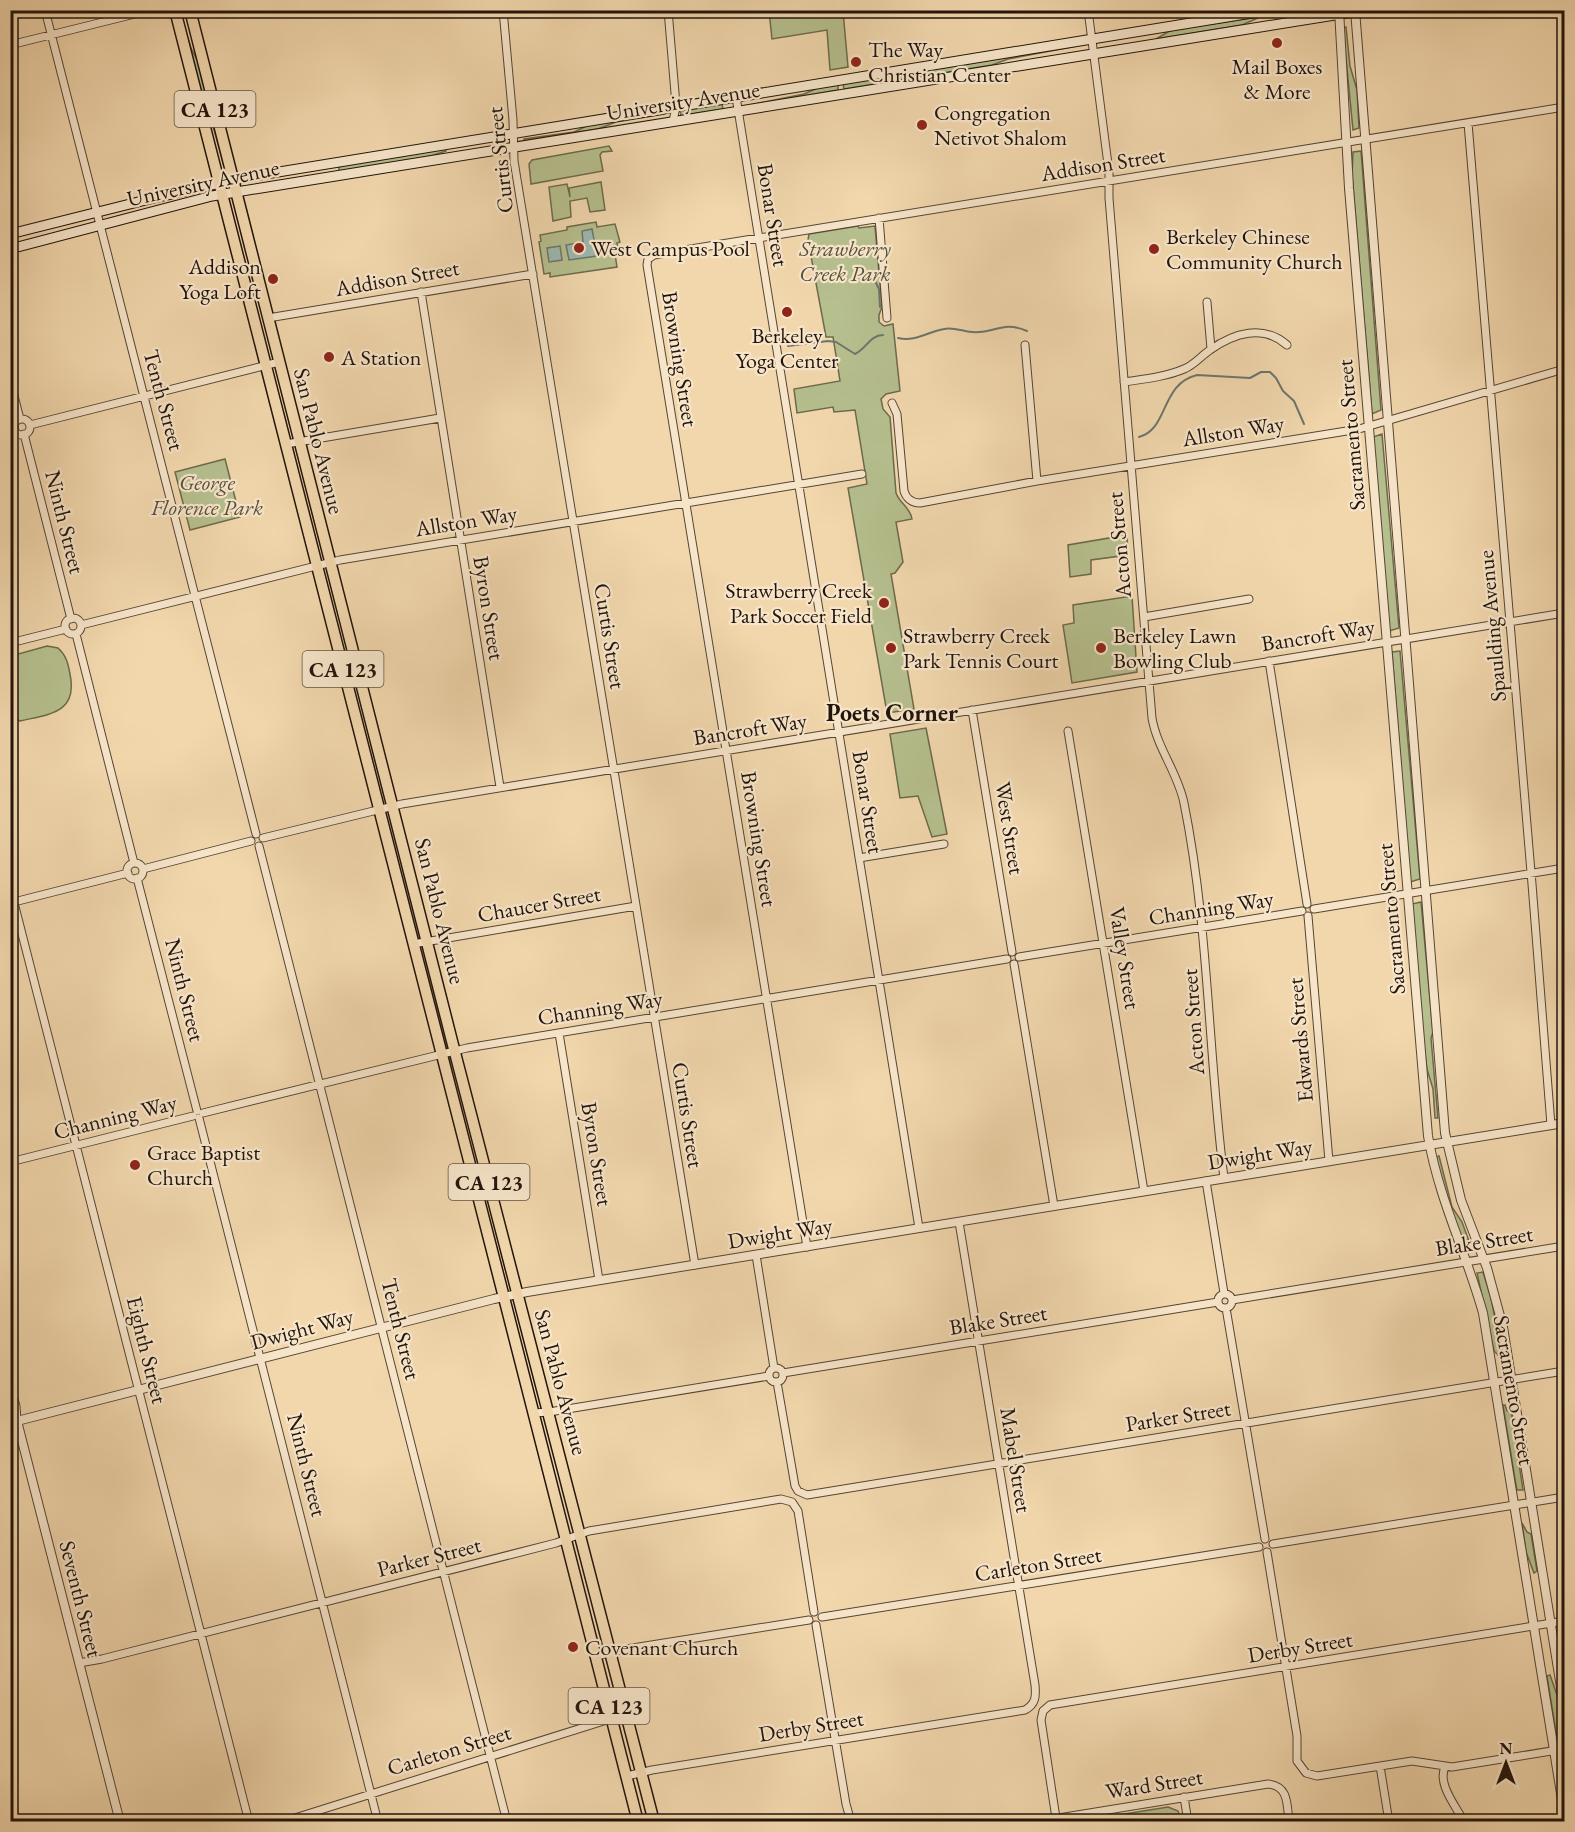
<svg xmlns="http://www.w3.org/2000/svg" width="1575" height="1832" viewBox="0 0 1575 1832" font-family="'EB Garamond',serif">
	<rect width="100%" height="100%" fill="#f2d7ad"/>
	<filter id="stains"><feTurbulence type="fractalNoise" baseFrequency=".00333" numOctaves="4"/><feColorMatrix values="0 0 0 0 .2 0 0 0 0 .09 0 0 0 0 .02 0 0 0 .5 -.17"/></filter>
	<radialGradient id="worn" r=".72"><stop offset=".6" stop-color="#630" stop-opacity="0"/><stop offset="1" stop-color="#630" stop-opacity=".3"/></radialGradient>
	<path fill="#b6bf8e" stroke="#6c6a4c" stroke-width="1.5" d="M769,11H843L848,67L830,70L827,30L772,39Z
		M1258,17V18L1242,25L1156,39L1171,30Z
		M183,22L191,48L198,62L224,166L208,108L198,82Z
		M1346,27L1350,66L1357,90L1359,128L1353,130L1343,28Z
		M1077,46L1008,59L992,65L844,89L843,84Z
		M838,85V90L749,105L804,94L820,87Z
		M722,104L723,109L681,116L680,110Z
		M664,113V114L616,122L598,129L524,141V139L574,132L589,125Z
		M609,146L612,151L602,152L600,155L603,171L531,184L529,164L532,160Z
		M446,148V151L431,156L339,172V167L349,164Z
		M1361,151L1381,410L1372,414L1352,175L1353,152Z
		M601,182L605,210L590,212L587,198L570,201L571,217L553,221L549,187L567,184L570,197L569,188Z
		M596,222L597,227L615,224L620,242L617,243L619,254H615L617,267L550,277V273L544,274L539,242L541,241L540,235L567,230V227Z
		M858,226L859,228L875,226L882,307L879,315V322L884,326L893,324L900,391L886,394L881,399L883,409L890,417L896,493C900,504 910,507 912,519L896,522L903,562L895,573L891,574L914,709L887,713L848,488L867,484L855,410L834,412L833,407L797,413L794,389L840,381L833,337H826L808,240L809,234Z
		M1382,434L1399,628L1389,631L1373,437Z
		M225,459L240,517L190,530L175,472Z
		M1127,535L1128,555L1091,560V574L1070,577L1068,545Z
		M1132,596L1137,672L1072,683L1063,625L1074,623L1073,605Z
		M47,646L58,648C66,655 68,663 70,674C78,713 50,714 20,721L11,717V656Z
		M1400,651L1420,879L1410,882L1392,652Z
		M926,728L947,834L932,837L918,796L900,798L890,734Z
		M1421,902L1433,1032L1431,1038L1438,1118H1435L1433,1089L1427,1069L1422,1031L1412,904Z
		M1439,1156L1452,1207L1462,1222L1469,1241L1460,1237L1449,1206L1436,1157Z
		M1483,1272L1491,1298L1503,1360L1494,1351L1477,1273Z
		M1503,1405H1505L1507,1411H1511L1523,1490H1517L1516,1485Z
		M1522,1523L1527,1532L1531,1534L1537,1571L1534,1573L1526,1552Z
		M1550,1675L1557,1695L1563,1735L1557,1736L1556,1732L1547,1676Z
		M1168,1807L1178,1811L1182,1821H1081Z"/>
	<path fill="#9cb8b0" stroke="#6b766e" stroke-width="1.5" d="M592,229L597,256L569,260L566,245L583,242L582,231Z
		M560,246L562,260L549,262L547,248Z"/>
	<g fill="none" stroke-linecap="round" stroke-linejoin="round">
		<path stroke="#6b766e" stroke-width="2" d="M879,273L875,281L879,289L880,307
			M898,338C915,342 927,332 944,329C953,327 962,331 972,332C995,334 1002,320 1027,331
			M788,346L828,341L836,342L855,354C866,349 870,335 883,335
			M1139,437C1169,429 1160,384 1197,375L1250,378L1261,372H1270L1276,378L1283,391L1294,401L1304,424"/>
		<g stroke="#554534" stroke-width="9">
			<path id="minor" d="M45,10L256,834
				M503,10L513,120L514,161L695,1265
				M668,10L675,93L676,107L673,121
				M1088,10L1109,172V198L1152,718C1157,748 1178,773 1184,803C1209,927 1208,1053 1224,1178
				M10,45L151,10
				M736,97L919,1228
				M1468,123L1532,884L1551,1125
				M879,218L887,318
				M421,292L500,787
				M1207,302L1211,349
				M268,318L533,274
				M1025,345L1037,481
				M10,380L20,419
				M1124,382C1144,379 1165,377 1184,369C1194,365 1201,356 1210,350C1234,333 1263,324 1287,345
				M892,403L897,414L904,491C906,498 912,503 920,503L1037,481L1359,429L1564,369
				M14 427a8 8 0 1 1 16 0a8 8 0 1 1-16 0Z
				M30,425L279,362
				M24,434L71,619
				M286,444L440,418
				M1144,617L1249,599
				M65 626a8 8 0 1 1 16 0a8 8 0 1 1-16 0Z
				M81,625L340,560L862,474
				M76,634L134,863
				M10,643L66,629
				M1269,661L1307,904
				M972,710L1012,952
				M1068,731L1144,1191
				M263,838L402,804L1564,613
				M259,846L507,1822
				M859,858L944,844
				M127 871a8 8 0 1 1 16 0a8 8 0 1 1-16 0Z
				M143,869L251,841
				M137,878L197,1111
				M10,887L249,1822
				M10,903L128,873
				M1314,909L1564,868
				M1308,916L1329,1161
				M413,944L636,906
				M1019,957L1302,911
				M1014,964L1054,1206
				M559,1033L599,1280
				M203,1113L467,1048L1007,959
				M199,1118L378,1822
				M10,1162L193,1116
				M1206,1181L1224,1293
				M807,1247L647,265L648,259L654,255L1564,107
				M756,1255L774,1368
				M1218 1301a7 7 0 1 1 14 0a7 7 0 1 1-14 0Z
				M1232,1300L1564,1246
				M1226,1308L1265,1539
				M769 1375a7 7 0 1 1 14 0a7 7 0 1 1-14 0Z
				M783,1373L1218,1302
				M777,1382L795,1486L798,1491L807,1495L1564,1371
				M10,1386L16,1406L17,1421L10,1422
				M534,1413L549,1412L769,1376
				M1273,1544L1564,1497
				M1267,1552L1297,1736V1761L1306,1773L1317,1776L1412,1761L1452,1767L1564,1749
				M822,1617L1259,1547
				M816,1625L846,1804L851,1822
				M597,1656L620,1650L809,1620
				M79,1663L102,1659L556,1543L589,1531L781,1499L792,1502L798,1511L814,1612
				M1380,1766L1389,1822
				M1445,1767C1437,1784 1456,1806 1464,1822
				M627,1776L652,1770L1025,1710C1036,1704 1036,1696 1035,1685L959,1222
				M1184,1797L1188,1822
				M1056,1818L1041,1720L1043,1711L1050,1705L1564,1621
				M282,1822L626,1714
				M1034,1822L1268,1784C1289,1786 1287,1805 1289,1822"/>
		</g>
		<g stroke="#554534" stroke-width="10">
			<path id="tertiary" d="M1339,10L1349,188L1428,1136C1439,1200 1466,1252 1483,1313L1564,1812
				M1355,10L1445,1133L1461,1200L1487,1268L1503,1327L1564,1706
				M17,1421L494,1299L527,1292L1564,1123
				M17,1421L120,1822"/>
		</g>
		<g stroke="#21140b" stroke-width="11">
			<path id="secondary" d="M10,234L150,199L242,178L1270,10
				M10,249L212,196L236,192L1366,10"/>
		</g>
		<g stroke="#21140b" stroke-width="13">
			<path id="primary" d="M175,10L638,1822
				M190,10L452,1041L654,1822"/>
		</g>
		<use href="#minor" stroke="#f7e5ca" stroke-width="7"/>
		<use href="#tertiary" stroke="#f7e5ca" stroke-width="8"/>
		<use href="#secondary" stroke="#f7e5ca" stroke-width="9"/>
		<use href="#primary" stroke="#f2d7ad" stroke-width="10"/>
	</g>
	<g fill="#8f2418" stroke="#f7e5ca" stroke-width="2">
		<circle cx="1277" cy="43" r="6"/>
		<circle cx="856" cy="62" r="6"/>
		<circle cx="922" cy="125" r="6"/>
		<circle cx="579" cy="248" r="6"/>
		<circle cx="1154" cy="249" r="6"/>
		<circle cx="273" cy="279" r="6"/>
		<circle cx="787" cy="312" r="6"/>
		<circle cx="329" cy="357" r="6"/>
		<circle cx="884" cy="603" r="6"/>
		<circle cx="891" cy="648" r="6"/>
		<circle cx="1101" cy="648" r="6"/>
		<circle cx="135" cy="1165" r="6"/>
		<circle cx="573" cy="1647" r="6"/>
	</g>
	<g text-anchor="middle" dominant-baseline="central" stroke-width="4.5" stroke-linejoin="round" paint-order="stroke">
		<g fill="#f7e5ca" stroke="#615344" stroke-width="1.5">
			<rect x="174.5" y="91" width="81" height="36" rx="4.5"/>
			<rect x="302.5" y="651" width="81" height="36" rx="4.5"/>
			<rect x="448.5" y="1164" width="81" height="36" rx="4.5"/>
			<rect x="568.5" y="1688" width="81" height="36" rx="4.5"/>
		</g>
		<g font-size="21" font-weight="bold" fill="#21140b">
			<text x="215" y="109">CA 123</text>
			<text x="343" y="669">CA 123</text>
			<text x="489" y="1182">CA 123</text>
			<text x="609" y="1706">CA 123</text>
		</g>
		<g font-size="22" fill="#21140b" stroke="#f7e5ca" text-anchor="start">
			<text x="868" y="49">The Way<tspan x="868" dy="25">Christian Center</tspan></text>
			<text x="1277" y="66" text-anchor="middle">Mail Boxes<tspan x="1277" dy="25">&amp; More</tspan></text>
			<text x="934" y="112">Congregation<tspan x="934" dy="25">Netivot Shalom</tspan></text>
			<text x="1166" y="236">Berkeley Chinese<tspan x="1166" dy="25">Community Church</tspan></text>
			<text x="591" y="248">West Campus Pool</text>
			<text x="261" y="266" text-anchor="end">Addison<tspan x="261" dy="25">Yoga Loft</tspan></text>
			<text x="787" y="335" text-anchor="middle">Berkeley<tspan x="787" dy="25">Yoga Center</tspan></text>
			<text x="341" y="357">A Station</text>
			<text x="872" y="590" text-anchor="end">Strawberry Creek<tspan x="872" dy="25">Park Soccer Field</tspan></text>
			<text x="903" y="635">Strawberry Creek<tspan x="903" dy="25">Park Tennis Court</tspan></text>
			<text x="1113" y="635">Berkeley Lawn<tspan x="1113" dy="25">Bowling Club</tspan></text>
			<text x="147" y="1152">Grace Baptist<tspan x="147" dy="25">Church</tspan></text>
			<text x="585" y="1647">Covenant Church</text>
		</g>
		<g font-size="22" fill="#21140b" stroke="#f7e5ca">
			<text transform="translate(683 101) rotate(-9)">University Avenue</text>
			<text transform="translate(500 160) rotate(-96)">Curtis Street</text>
			<text transform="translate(1103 164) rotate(-9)">Addison Street</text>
			<text transform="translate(203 183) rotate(-12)">University Avenue</text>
			<text transform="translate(773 215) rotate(81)">Bonar Street</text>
			<text transform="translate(397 278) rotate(-10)">Addison Street</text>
			<text transform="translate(680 359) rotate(81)">Browning Street</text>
			<text transform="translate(164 400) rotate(75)">Tenth Street</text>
			<text transform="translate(1233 431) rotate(-9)">Allston Way</text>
			<text transform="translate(1351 435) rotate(-95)">Sacramento Street</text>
			<text transform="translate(319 441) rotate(76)">San Pablo Avenue</text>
			<text transform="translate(466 521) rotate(-9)">Allston Way</text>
			<text transform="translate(65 522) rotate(76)">Ninth Street</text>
			<text transform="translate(1119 545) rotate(-95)">Acton Street</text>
			<text transform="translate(489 608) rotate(81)">Byron Street</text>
			<text transform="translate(1492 626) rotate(-95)">Spaulding Avenue</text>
			<text transform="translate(1318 635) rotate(-9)">Bancroft Way</text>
			<text transform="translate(610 636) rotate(81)">Curtis Street</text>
			<text transform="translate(750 729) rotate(-9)">Bancroft Way</text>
			<text transform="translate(868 802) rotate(81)">Bonar Street</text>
			<text transform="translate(1010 828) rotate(81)">West Street</text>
			<text transform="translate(759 839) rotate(81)">Browning Street</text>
			<text transform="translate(539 904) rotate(-10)">Chaucer Street</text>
			<text transform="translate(1211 908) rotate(-9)">Channing Way</text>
			<text transform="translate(440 911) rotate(76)">San Pablo Avenue</text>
			<text transform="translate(1391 919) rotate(-95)">Sacramento Street</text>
			<text transform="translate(1125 958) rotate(81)">Valley Street</text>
			<text transform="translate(185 990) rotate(76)">Ninth Street</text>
			<text transform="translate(600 1008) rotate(-9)">Channing Way</text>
			<text transform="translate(1193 1022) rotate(-94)">Acton Street</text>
			<text transform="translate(1300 1040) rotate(-95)">Edwards Street</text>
			<text transform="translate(688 1115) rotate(81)">Curtis Street</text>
			<text transform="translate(115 1117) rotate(-14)">Channing Way</text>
			<text transform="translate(597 1154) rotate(81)">Byron Street</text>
			<text transform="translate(1260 1154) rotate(-9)">Dwight Way</text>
			<text transform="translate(780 1233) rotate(-9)">Dwight Way</text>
			<text transform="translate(1484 1241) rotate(-9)">Blake Street</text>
			<text transform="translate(998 1320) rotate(-9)">Blake Street</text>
			<text transform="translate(302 1329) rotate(-15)">Dwight Way</text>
			<text transform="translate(401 1329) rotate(76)">Tenth Street</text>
			<text transform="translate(147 1350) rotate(76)">Eighth Street</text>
			<text transform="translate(561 1382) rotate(75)">San Pablo Avenue</text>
			<text transform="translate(1514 1390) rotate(80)">Sacramento Street</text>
			<text transform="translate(1178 1416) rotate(-9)">Parker Street</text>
			<text transform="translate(1016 1460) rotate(81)">Mabel Street</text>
			<text transform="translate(307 1465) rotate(76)">Ninth Street</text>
			<text transform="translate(429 1557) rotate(-14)">Parker Street</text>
			<text transform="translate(1038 1564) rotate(-9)">Carleton Street</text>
			<text transform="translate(81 1599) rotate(76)">Seventh Street</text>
			<text transform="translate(1300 1647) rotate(-9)">Derby Street</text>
			<text transform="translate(811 1726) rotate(-9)">Derby Street</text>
			<text transform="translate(449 1750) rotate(-17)">Carleton Street</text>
			<text transform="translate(1154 1784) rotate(-9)">Ward Street</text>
		</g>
		<g font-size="22" font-style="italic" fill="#555039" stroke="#f7e5ca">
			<text x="845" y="248">Strawberry<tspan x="845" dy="25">Creek Park</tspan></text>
			<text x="207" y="482">George<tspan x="207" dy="25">Florence Park</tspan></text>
		</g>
		<g font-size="24" font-weight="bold" fill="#21140b" stroke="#f7e5ca">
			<text x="892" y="712">Poets Corner</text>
		</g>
	</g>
	<rect width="1575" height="1832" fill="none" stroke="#f2d7ad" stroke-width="36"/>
	<rect x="12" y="12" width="1551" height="1808" fill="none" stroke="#21140b" stroke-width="3"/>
	<rect x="18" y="18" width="1539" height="1796" fill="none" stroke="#21140b" stroke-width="1.5"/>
	<g transform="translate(1506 1763)" stroke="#f7e5ca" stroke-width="4.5" paint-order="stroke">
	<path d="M0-4.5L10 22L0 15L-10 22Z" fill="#21140b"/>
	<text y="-9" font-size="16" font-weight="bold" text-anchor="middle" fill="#21140b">N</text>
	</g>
	<rect width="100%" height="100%" filter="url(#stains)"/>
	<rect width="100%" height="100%" fill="url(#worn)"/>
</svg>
